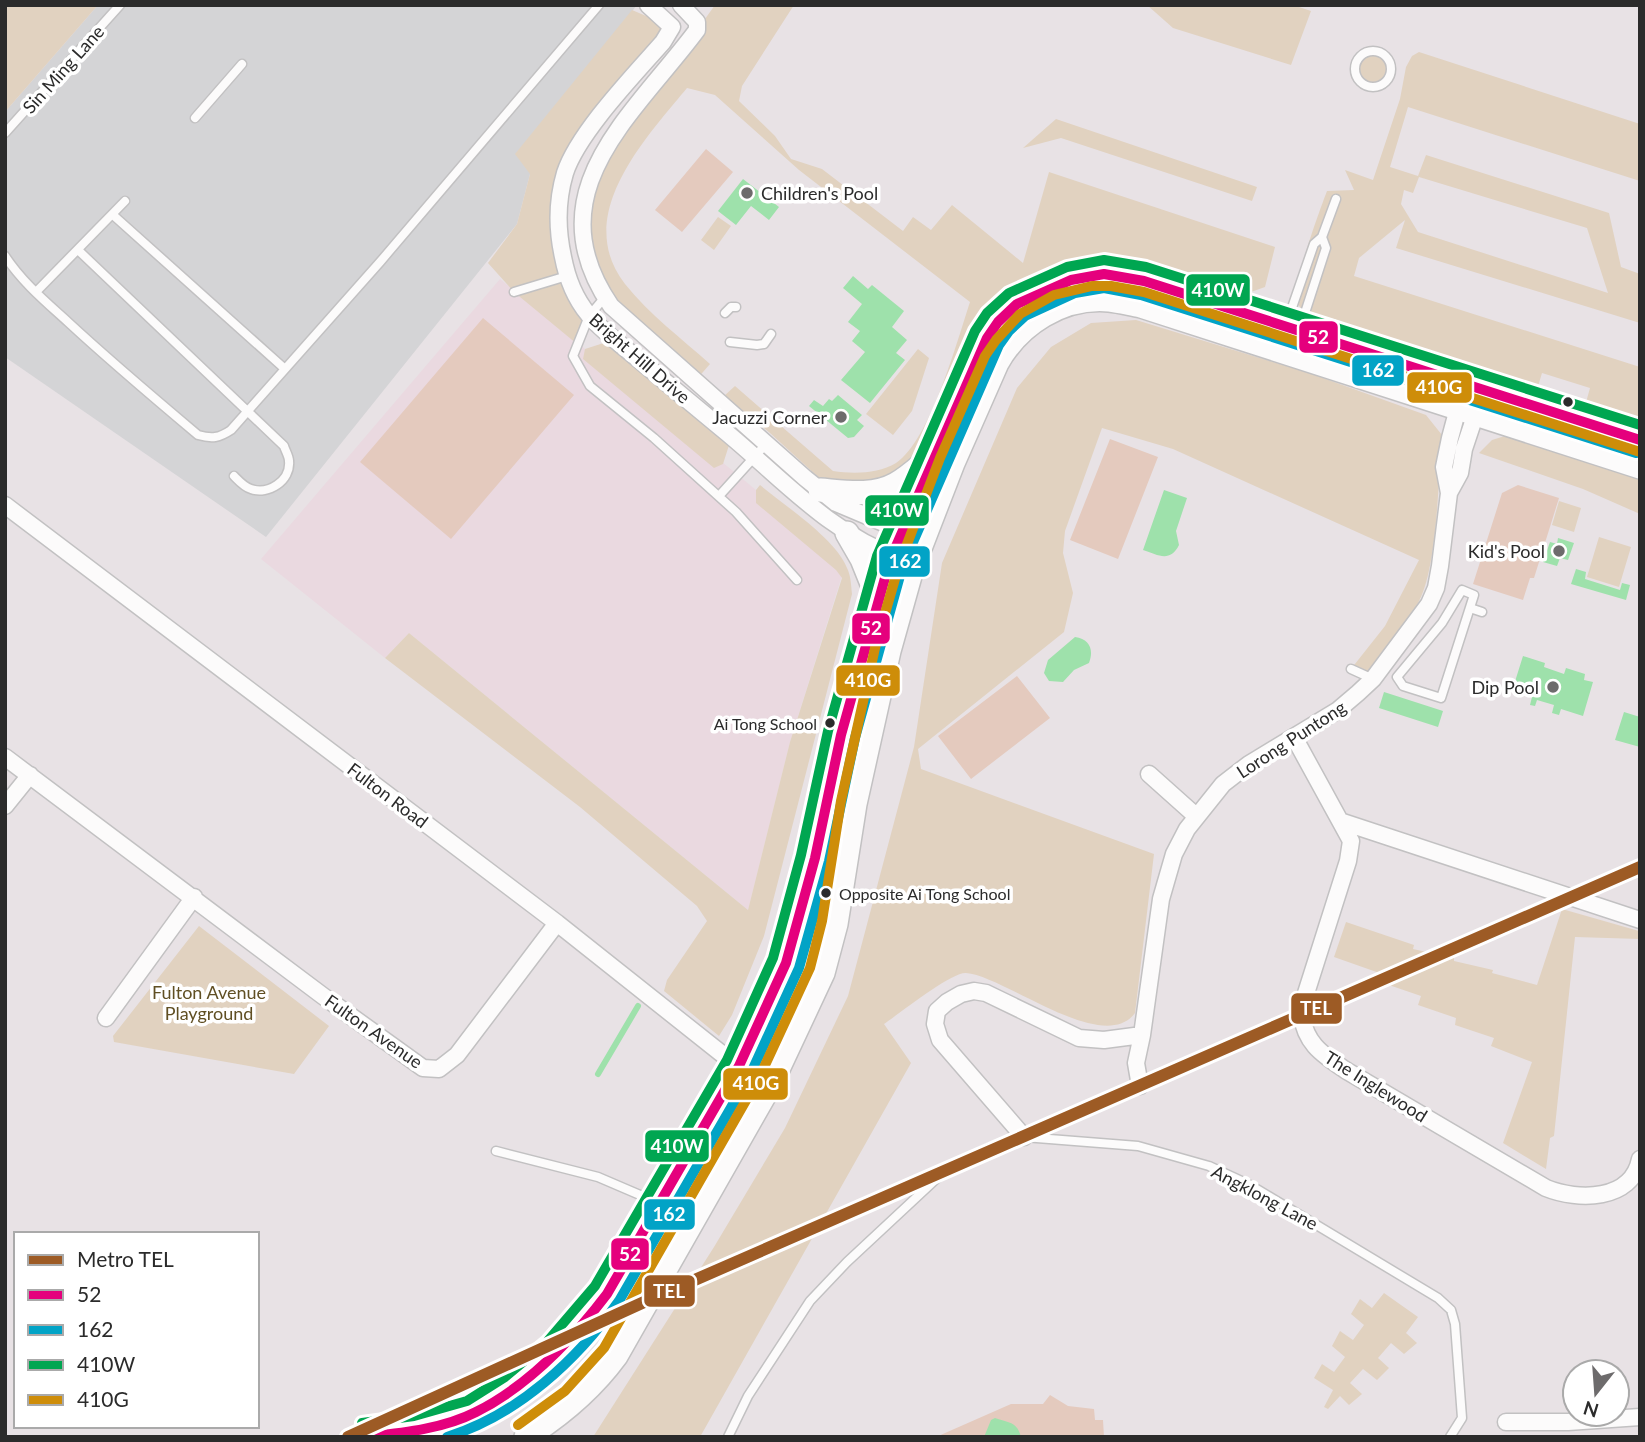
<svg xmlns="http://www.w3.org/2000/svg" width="1645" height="1442" viewBox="0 0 1645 1442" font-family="Lato,sans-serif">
	<rect width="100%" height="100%" fill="#e8e2e5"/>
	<path fill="#d4d4d6" d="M98,5H637L622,24L530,174L517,224L266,537L5,357V112Z"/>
	<path fill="#ead9e0" d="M500,279L756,490L844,569L790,742L748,910L409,633L385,658L261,559Z"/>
	<path fill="#e1d2c0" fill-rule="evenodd" d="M5,5H98L5,112Z
		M715,5H794L742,86L739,101L775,136L791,159L822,169L903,231L913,217L931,230L952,205L1023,263L1049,172L1275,247L1265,287L1251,292L1129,260L1095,264L1038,279L995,305L976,332L921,450L900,472L873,481L857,482L818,477L770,433L724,396L735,386L833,471C853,474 878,474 896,463C930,441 957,341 970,302L799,170L715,95L687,88C645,139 572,216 625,284C649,314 682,339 710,364L696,380L600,289L590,267V179Z
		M1147,5H1293L1311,11L1291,65L1173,28Z
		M632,10L672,27L572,157L559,241L589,316L577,344L514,292L488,263L517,224L530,174L515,154Z
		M1356 69a17 17 0 1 1 34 0a17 17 0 1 1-34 0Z
		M1419,52L1640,124V181L1408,107L1390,167L1418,176L1426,155L1609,213L1621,267L1640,274V323L1396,248L1405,220L1359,258L1354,276L1640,367V424L1585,406L1590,388L1542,373L1536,393L1305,312C1301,308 1297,305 1296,299C1293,284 1320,209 1327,191L1354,190L1345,170L1373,180L1400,99L1406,67L1412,56ZM1419,177L1587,228L1608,293L1418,232L1401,204L1404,190L1413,193Z
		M1056,119L1257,187L1252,201L1061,138L1023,148Z
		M718,217L731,226L714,250L701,240Z
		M1136,320L1309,373L1426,415L1442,435C1438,478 1438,570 1417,605C1402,630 1382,652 1365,675L1351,669L1385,626L1419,560L1173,449L1102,428L1065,531L1063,553L1073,593L1064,632L918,749L921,769L1154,854L1135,1013C1103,1056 1005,976 966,973C951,972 899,1014 884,1024L911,1063L700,1437H593L714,1247L785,1128L848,996L914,747L942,563L1017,388L1051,347L1091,323Z
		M613,340L731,439L723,464L714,468L583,359L585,349Z
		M918,349L929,358L912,411L893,435L866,414Z
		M1508,435L1640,478V514L1583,489L1479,453L1492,440Z
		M760,485C785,506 836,539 847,568C851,576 851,585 852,594L764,936L732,1015L719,1036L664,991L667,980L707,921L697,906L580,807L385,658L409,633L748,910L790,742L842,578L836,570L756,503V490Z
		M1559,501L1581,508L1574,532L1552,525Z
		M1599,537L1631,547L1619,587L1587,577Z
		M1562,909L1639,931L1640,939L1575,937L1554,1136L1550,1138L1546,1169L1503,1143L1532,1062L1491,1046L1494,1038L1455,1025L1456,1018L1418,1005L1421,996L1383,983L1385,975L1334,957L1346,922L1414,945L1413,949L1454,958V961L1493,970L1492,973L1537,985Z
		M199,926L329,1026L294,1074L114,1042L113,1036Z
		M1384,1293L1418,1317L1406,1333L1417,1343L1404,1354L1391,1343L1378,1358L1389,1368L1377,1380L1363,1369L1350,1383L1362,1394L1349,1405L1340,1396L1328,1409L1324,1407L1333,1390L1314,1378L1322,1364L1334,1372L1345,1357L1332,1346L1340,1331L1353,1340L1364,1325L1351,1314L1360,1299L1372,1308Z"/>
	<path fill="#e4cabe" d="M706,149L733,172L682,232L655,210Z
		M483,318L574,395L451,539L360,462Z
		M1110,439L1158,457L1118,559L1070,540Z
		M1518,485L1559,498L1534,578H1530L1523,600L1473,584L1502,493Z
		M1017,676L1050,718L971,779L938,736Z
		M1050,1395L1068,1406L1094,1409L1095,1420H1103L1104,1437H936L1011,1404H1043Z"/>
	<path fill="#9ee1ab" d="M743,179L779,207L769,220L751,206L736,225L718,211Z
		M853,276L868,289L872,285L904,311L892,327L907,340L896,353L905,360L870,403L841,380L865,352L852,341L860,331L848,322L862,304L843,288Z
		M838,395L862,415L857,420L864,426L854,437L848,438L809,406L814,400L823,406L829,399L832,401Z
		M1164,490L1187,498L1176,531L1179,545C1170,563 1158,555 1143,550Z
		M1558,538L1574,543L1568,560L1560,558L1557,566L1543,562L1550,542L1557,544Z
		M1576,569L1586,572L1585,579L1620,590L1622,583L1630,585L1626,600L1571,584Z
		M1075,637C1090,639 1094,650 1089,663L1074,670L1063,682L1049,681L1044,673L1048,660Z
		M1523,656L1545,663L1544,667L1564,674L1566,668L1585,674L1584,680L1593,682L1583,716L1561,709L1559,715L1552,713L1554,705L1537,700L1535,706L1530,705L1532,697L1512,691Z
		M1384,692L1443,711L1438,727L1379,708Z
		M1624,712L1640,717V747L1615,740Z
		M995,1418C1008,1423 1017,1421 1021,1437H984L991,1420Z"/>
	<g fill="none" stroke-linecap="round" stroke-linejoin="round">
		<path stroke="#9ee1ab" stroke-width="6" d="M598,1074L638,1006"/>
		<g stroke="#c2c1c2" stroke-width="11">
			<path id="lane" d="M1355 69a18 18 0 1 1 36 0a18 18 0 1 1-36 0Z
				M195,118L242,64
				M5,133L120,5
				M113,215L285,369
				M78,250L284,446C285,450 289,456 289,461C291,481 268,495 251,489C244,487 239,481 234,476
				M5,256C22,282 46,302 68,322C110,361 154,398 198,435C212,439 219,438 231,430L380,262L599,5
				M36,292L125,201
				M514,292L567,276
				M605,297L589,316L573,356L590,386L654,438L736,512L797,580
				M725,313L731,307H736
				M730,342L757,345L764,344L771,334
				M1278,348L1314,244L1322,237L1336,199
				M1292,353L1326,248L1322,237
				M719,496L766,444
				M1462,590L1474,595L1441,698L1403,686L1397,677L1442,623Z
				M1470,608L1482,612
				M1351,669L1373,679
				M496,1151L598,1177L675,1210H695
				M728,1437L748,1396L810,1301L847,1262L949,1167L989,1148L1024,1137L1138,1146L1209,1166L1250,1185L1438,1298L1451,1310L1455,1324L1462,1418L1450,1437"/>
		</g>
		<g stroke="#c2c1c2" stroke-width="19">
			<path id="street" d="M648,5L672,27L663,42C634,75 578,133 565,173C557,200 557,230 563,257C567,278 574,297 588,314C599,328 614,339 627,350C658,376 690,402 721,428C779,475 827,532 899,558
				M681,5L697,22V30C633,116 533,192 611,306L805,478L836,503L912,535
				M1449,493L1460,473L1464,449L1484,389
				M5,505L557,923L722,1054L739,1066L772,1082
				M1294,737L1351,841L1348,861L1301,1009C1303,1042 1321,1054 1347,1071L1546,1188C1578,1201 1632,1201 1640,1159
				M5,757L323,996L423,1068L439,1069L457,1055L557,923
				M1149,774L1196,816
				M5,806L30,775
				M1343,822L1640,920
				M106,1018L194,897
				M1140,1086L1136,1063L1142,1035L1161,899L1174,854L1187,829L1223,784L1249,764L1338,710L1358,693L1373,679L1429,604L1436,588L1440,566L1449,493L1444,467L1450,438L1465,382
				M1024,1137L940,1040L935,1024L937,1011L947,1002L961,994L974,991L986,993L1079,1038L1104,1040L1142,1035
				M1506,1422H1568L1640,1417"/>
		</g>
		<g stroke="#c2c1c2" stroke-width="26">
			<path id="secondary" d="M820,490C845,492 873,497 896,484C909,477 920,466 931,457
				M847,533L862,559L879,601
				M363,1437C400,1434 434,1428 469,1415C479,1412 488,1404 497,1399C540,1371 577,1336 607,1294L739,1066L786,963L815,858L841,735L890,560L987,338L998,322L1017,304L1071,280L1104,274L1144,281L1640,440
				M526,1437C561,1415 591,1390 616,1356L772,1082L823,973L836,924L855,804L889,651L912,569L953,463L997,363C1019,324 1062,296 1109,300C1119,301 1130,304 1141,306L1640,467"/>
		</g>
		<use href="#lane" stroke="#fcfbfb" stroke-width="8"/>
		<use href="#street" stroke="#fcfbfb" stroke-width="16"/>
		<use href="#secondary" stroke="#fcfbfb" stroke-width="23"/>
		<g stroke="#fff" stroke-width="16">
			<path id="bus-1" d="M366,1437C402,1433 443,1429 476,1412C528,1386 572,1340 607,1294L739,1066L786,963L815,858L841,735L890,560L987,338L998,322L1017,304L1071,280L1104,274L1144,281L1640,440"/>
		</g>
		<g stroke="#fff" stroke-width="16">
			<path id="bus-2" d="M447,1437C518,1415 577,1360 619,1301L751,1073L799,968L829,861L855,738L903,565L999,345L1009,331L1025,316L1075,293L1104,288L1141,295L1636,453"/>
		</g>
		<g stroke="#fff" stroke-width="16">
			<path id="bus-3" d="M362,1423L414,1416L467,1401L505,1377L547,1342L595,1286L727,1060L773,958L801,855L828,731L877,556L975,331L987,313L1009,293L1067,267L1104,260L1146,267L1640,425"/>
		</g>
		<g stroke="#fff" stroke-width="16">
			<path id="bus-4" d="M518,1425L565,1391L604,1348L760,1076L810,968L822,921L841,801L875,648L899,565L940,458L985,356L996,340L1020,314L1054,295L1092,286H1111L1144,292L1640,452"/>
		</g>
		<use href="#bus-1" stroke="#e5007d" stroke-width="10"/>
		<use href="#bus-2" stroke="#02a3c6" stroke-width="10"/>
		<use href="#bus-3" stroke="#00a651" stroke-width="10"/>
		<use href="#bus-4" stroke="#ce8d09" stroke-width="10"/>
		<g stroke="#fff" stroke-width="18">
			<path id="metro-1" d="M348,1437L642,1303L1640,867"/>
		</g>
		<use href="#metro-1" stroke="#9d5b25" stroke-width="12"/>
	</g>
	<g fill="#6d6b6c" stroke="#fff" stroke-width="2.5">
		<circle cx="747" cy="193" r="7"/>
		<circle cx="841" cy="417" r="7"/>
		<circle cx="1559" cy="551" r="7"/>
		<circle cx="1553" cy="687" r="7"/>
	</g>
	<g fill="#2b2b2b" stroke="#fff" stroke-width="2.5">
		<circle cx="1568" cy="402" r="6"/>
		<circle cx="830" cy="723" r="6"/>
		<circle cx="826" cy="893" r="6"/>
	</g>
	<g text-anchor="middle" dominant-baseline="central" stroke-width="7" stroke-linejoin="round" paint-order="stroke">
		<g font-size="16" fill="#2b2b2b" stroke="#fff" text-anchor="end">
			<text x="817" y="723">Ai Tong School</text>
			<text x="839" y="893" text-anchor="start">Opposite Ai Tong School</text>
		</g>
		<g font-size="18" fill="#2b2b2b" stroke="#fff">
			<text transform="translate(63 69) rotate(-48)">Sin Ming Lane</text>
			<text transform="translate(640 358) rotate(41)">Bright Hill Drive</text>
			<text transform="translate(1291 739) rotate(-33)">Lorong Puntong</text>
			<text transform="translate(388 795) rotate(37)">Fulton Road</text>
			<text transform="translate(374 1031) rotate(35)">Fulton Avenue</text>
			<text transform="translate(1376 1086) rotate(32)">The Inglewood</text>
			<text transform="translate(1265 1197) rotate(28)">Angklong Lane</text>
		</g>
		<g font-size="18" fill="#2b2b2b" stroke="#fff" text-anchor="end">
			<text x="761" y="193" text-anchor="start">Children's Pool</text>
			<text x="827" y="417">Jacuzzi Corner</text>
			<text x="1545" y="551">Kid's Pool</text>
			<text x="1539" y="687">Dip Pool</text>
		</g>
		<g font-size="18" fill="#604f23" stroke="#fff">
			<text x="209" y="992">Fulton Avenue<tspan x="209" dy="21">Playground</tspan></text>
		</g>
	</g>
	<g stroke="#fff" stroke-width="2.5">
		<rect x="1185" y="273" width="66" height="34" rx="7" fill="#00a651"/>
		<rect x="1298" y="320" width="41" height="34" rx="7" fill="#e5007d"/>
		<rect x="1351" y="354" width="54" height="33" rx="7" fill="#02a3c6"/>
		<rect x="1406" y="371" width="67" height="33" rx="7" fill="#ce8d09"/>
		<rect x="864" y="494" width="66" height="33" rx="7" fill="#00a651"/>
		<rect x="878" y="545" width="53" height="33" rx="7" fill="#02a3c6"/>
		<rect x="851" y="612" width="40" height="33" rx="7" fill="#e5007d"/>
		<rect x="835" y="664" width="66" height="33" rx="7" fill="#ce8d09"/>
		<rect x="1290" y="992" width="53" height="33" rx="7" fill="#9d5b25"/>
		<rect x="722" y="1067" width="67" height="34" rx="7" fill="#ce8d09"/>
		<rect x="644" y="1129" width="66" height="34" rx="7" fill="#00a651"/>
		<rect x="643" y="1198" width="53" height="33" rx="7" fill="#02a3c6"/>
		<rect x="610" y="1237" width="40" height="34" rx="7" fill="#e5007d"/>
		<rect x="643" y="1274" width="53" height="34" rx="7" fill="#9d5b25"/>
	</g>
	<g font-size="19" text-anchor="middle" font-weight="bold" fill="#fff">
		<text x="1218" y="297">410W</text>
		<text x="1318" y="344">52</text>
		<text x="1378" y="377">162</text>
		<text x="1439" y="394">410G</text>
		<text x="897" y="517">410W</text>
		<text x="905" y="568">162</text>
		<text x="871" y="635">52</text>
		<text x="868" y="687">410G</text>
		<text x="1316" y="1015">TEL</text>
		<text x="756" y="1090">410G</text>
		<text x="677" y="1153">410W</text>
		<text x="669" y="1221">162</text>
		<text x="630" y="1261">52</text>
		<text x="669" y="1298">TEL</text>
	</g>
	<rect width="1645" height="1442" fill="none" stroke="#2b2b2b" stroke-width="14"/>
	<rect x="14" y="1232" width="245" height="196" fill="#ffffff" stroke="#aaaaaa" stroke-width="2"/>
	<rect x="28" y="1255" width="35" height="10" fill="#9d5b25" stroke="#aaaaaa" stroke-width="2"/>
	<text x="77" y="1267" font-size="21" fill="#2b2b2b">Metro TEL</text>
	<rect x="28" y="1290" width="35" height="10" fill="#e5007d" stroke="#aaaaaa" stroke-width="2"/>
	<text x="77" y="1302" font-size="21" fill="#2b2b2b">52</text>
	<rect x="28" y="1325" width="35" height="10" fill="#02a3c6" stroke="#aaaaaa" stroke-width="2"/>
	<text x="77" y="1337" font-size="21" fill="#2b2b2b">162</text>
	<rect x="28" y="1360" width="35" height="10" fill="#00a651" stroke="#aaaaaa" stroke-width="2"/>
	<text x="77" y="1372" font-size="21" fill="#2b2b2b">410W</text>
	<rect x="28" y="1395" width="35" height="10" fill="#ce8d09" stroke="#aaaaaa" stroke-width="2"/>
	<text x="77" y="1407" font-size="21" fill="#2b2b2b">410G</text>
	<g transform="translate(1596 1393) rotate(197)"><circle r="33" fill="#ffffff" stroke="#aaaaaa" stroke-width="2"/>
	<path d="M0-5L12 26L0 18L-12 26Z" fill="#6d6b6c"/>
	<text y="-10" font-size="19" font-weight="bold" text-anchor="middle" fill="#2b2b2b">N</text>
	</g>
</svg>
